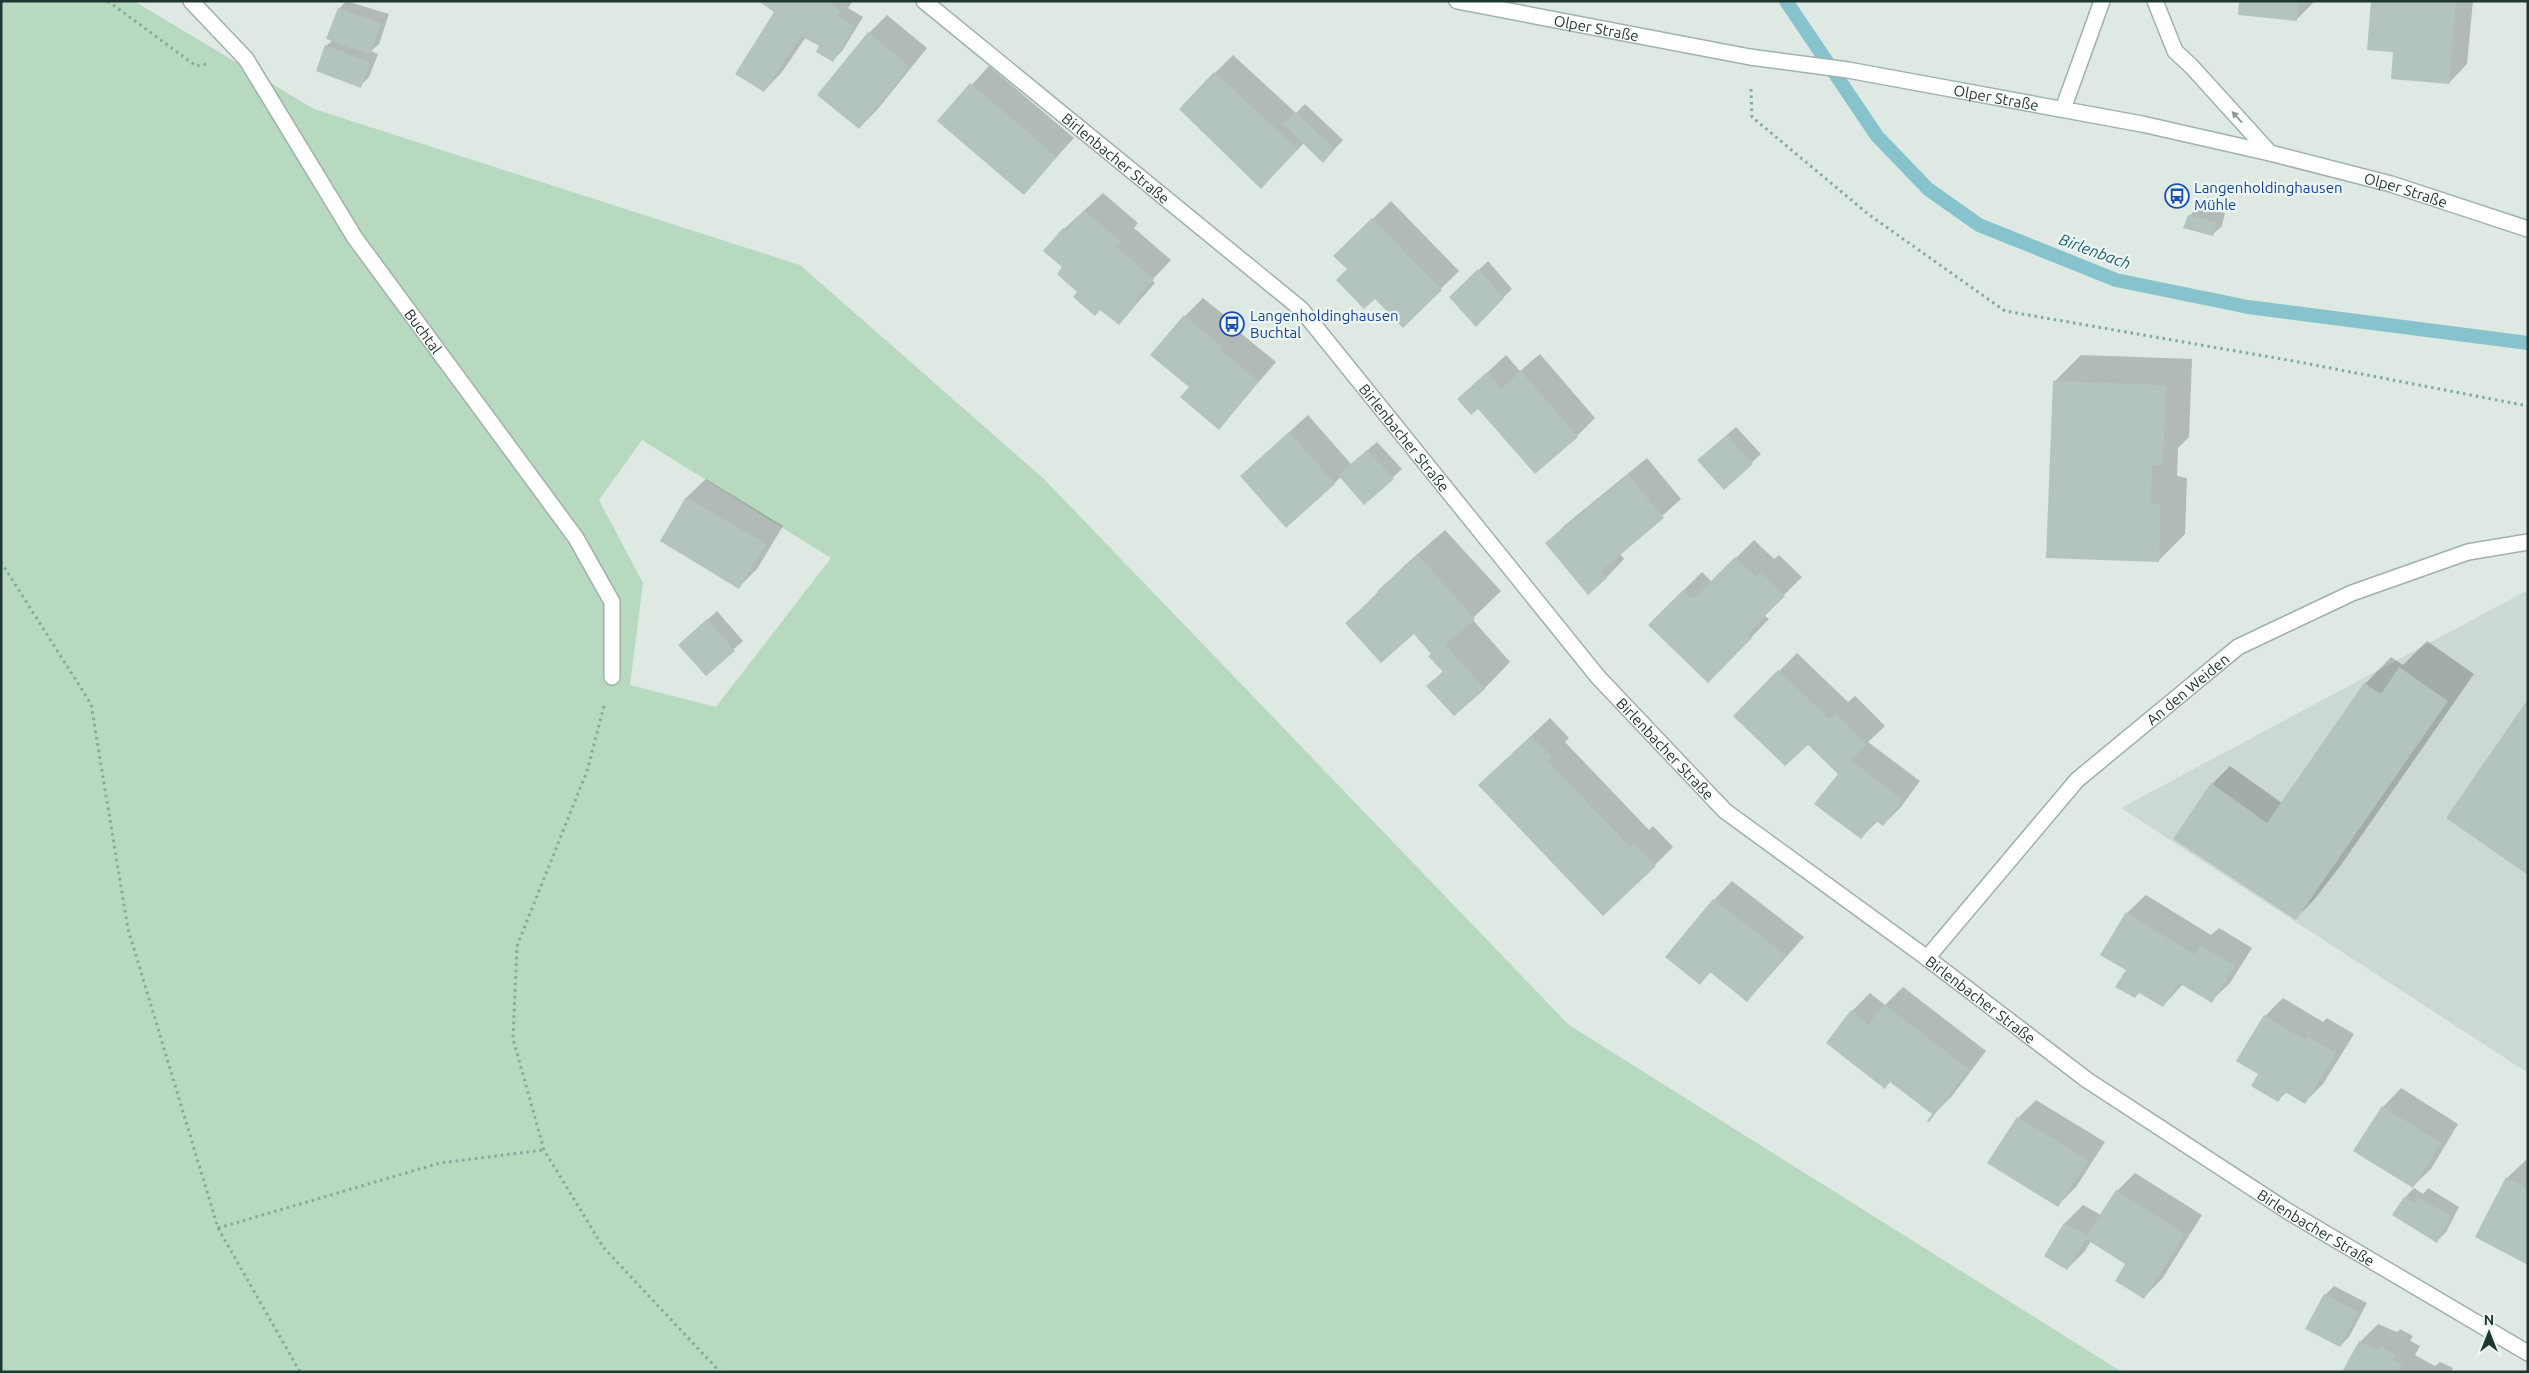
<svg xmlns="http://www.w3.org/2000/svg" width="2529" height="1373" viewBox="0 0 2529 1373" font-family="Ubuntu,sans-serif">
	<rect width="100%" height="100%" fill="#dee9e4"/>
	<path fill="#ccd8d3" d="M2528,590V1073L2121,808Z"/>
	<path fill="#b7d9c0" fill-rule="evenodd" d="M1,1H134L314,109L800,265L1044,479L1569,1025L2122,1372H1ZM642,440L831,558L716,707L630,685L643,583L599,500Z"/>
	<path fill="#0003" d="M346,1L389,14L379,44L371,51L378,54L369,77L360,86L326,46L333,40L339,9Z
		M760,1H853L848,8L863,17L842,51L833,60L825,39L806,37L782,72L764,91L776,11Z
		M2241,1H2315L2297,19Z
		M2372,1H2473L2467,64L2449,83L2394,51Z
		M887,15L927,48L877,110L859,128L819,95L869,33Z
		M1233,55L1296,113L1305,104L1343,140L1332,152L1304,143L1261,187L1215,73Z
		M989,66L1074,138L1024,193L939,121Z
		M1103,193L1138,223L1134,228L1171,260L1152,280L1155,283L1119,324L1079,292L1064,267V229Z
		M1391,201L1459,271L1403,326L1335,256Z
		M2198,207L2225,213L2222,226L2213,234L2189,216Z
		M1488,261L1512,289L1476,325L1451,297Z
		M1203,298L1240,328L1238,331L1276,362L1219,428L1191,387L1185,316Z
		M1540,354L1595,418L1577,436L1478,408L1459,399L1506,355L1520,371Z
		M2081,355L2192,359L2189,437L2178,448L2177,476L2187,478L2185,534L2158,561L2054,382Z
		M1308,415L1351,464L1377,442L1402,469L1364,504L1341,477L1286,526L1241,476Z
		M1736,427L1761,454L1724,488L1708,451Z
		M1647,458L1681,499L1620,554L1624,559L1606,578L1547,543L1565,525Z
		M706,479L783,526L757,569L739,587L661,541L687,497Z
		M1445,530L1501,591L1472,619L1510,662L1484,689L1428,686L1443,671L1433,653L1414,633L1347,623L1405,565Z
		M1754,540L1774,559L1779,555L1802,577L1764,615L1769,619L1708,682L1649,625L1702,572L1712,582Z
		M717,611L743,641L706,674L689,636Z
		M2427,641L2474,674L2341,865L2314,900L2296,918L2212,784L2230,766L2282,803L2365,684L2391,657L2403,665Z
		M1797,653L1848,702L1855,696L1885,726L1868,742L1920,781L1901,807L1883,825L1878,821L1861,837L1839,774L1808,743L1735,716Z
		M1550,718L1569,738L1565,742L1649,830L1653,826L1673,847L1655,865L1498,767Z
		M1732,881L1804,937L1747,1001L1711,972L1700,983L1667,957L1714,900Z
		M2146,895L2211,935L2219,928L2252,948L2230,983L2211,1001L2183,984L2163,1006L2128,970L2127,913Z
		M1903,987L1986,1051L1952,1096L1934,1114L1891,1081L1885,1087L1852,1011L1870,993L1885,1005Z
		M2283,998L2323,1022L2327,1018L2354,1034L2323,1084L2305,1102L2287,1092L2278,1100L2259,1074L2265,1016Z
		M2401,1088L2458,1124L2431,1169L2412,1187L2355,1151L2383,1107Z
		M2036,1100L2105,1142L2076,1187L2058,1205L2018,1118Z
		M2526,1160L2528,1161V1264L2507,1178Z
		M2135,1173L2202,1215L2162,1279L2144,1297L2127,1263L2091,1241L2085,1251L2067,1269L2045,1256L2065,1223L2083,1205L2101,1215L2117,1191Z
		M2414,1188L2423,1194L2428,1188L2459,1207L2446,1232L2437,1241L2405,1197Z
		M2334,1286L2367,1303L2349,1337L2340,1346L2325,1295Z
		M2378,1324L2397,1332L2400,1329L2413,1336L2410,1341L2420,1346L2415,1355L2435,1366L2440,1362L2453,1368L2451,1372H2343L2360,1342Z"/>
	<g fill="none" stroke-linecap="round" stroke-linejoin="round">
		<path stroke="#87c3cc" stroke-width="14" d="M1786,1L1877,136L1928,189L1979,225L2116,280L2248,307L2528,343"/>
	</g>
	<path fill="#b3c3bd" d="M758,1H826L841,11L838,16L855,26L833,62L816,52L819,46L801,36L764,92L735,74L774,12Z
		M2239,1H2299L2297,21L2238,15Z
		M2371,1H2456L2449,84L2391,79L2393,52L2367,50Z
		M338,8L381,23L370,54L326,39Z
		M868,32L910,67L859,129L817,95Z
		M325,45L370,63L361,88L316,71Z
		M1214,72L1298,149L1261,189L1179,109Z
		M970,83L1057,157L1024,195L937,121Z
		M1295,112L1335,149L1323,163L1283,124Z
		M1084,210L1121,242L1116,247L1154,279L1135,299L1138,302L1119,325L1100,310L1095,316L1073,297L1077,292L1057,274L1062,267L1043,251L1063,228L1066,231Z
		M2188,215L2217,222L2213,236L2183,228Z
		M1372,218L1442,290L1403,328L1375,299L1364,309L1336,280L1347,269L1333,256Z
		M1478,269L1504,298L1476,327L1449,297Z
		M1184,315L1222,347L1220,350L1259,381L1219,430L1180,397L1189,387L1150,355Z
		M1521,371L1578,437L1535,474L1478,409L1471,415L1457,399L1487,372L1501,389Z
		M2053,381L2166,385L2163,465H2152L2151,503L2161,504L2159,562L2046,558Z
		M1289,432L1335,484L1286,528L1240,476Z
		M1727,435L1753,464L1724,490L1697,460Z
		M1367,450L1394,479L1364,505L1338,475Z
		M1628,475L1664,518L1601,571L1607,578L1588,595L1545,543Z
		M686,497L766,544L739,589L660,541Z
		M1418,555L1475,619L1445,645L1485,689L1454,716L1426,686L1443,672L1428,656L1431,654L1414,634L1381,663L1345,623L1378,594L1377,591Z
		M1735,557L1755,576L1760,572L1785,596L1747,634L1752,638L1708,683L1648,625L1683,590L1693,599Z
		M707,619L735,651L706,676L678,645Z
		M2399,667L2448,701L2296,920L2173,839L2211,783L2267,823L2364,683L2381,694Z
		M1778,670L1829,719L1836,713L1867,745L1851,760L1903,800L1883,826L1876,821L1861,839L1814,804L1838,774L1808,745L1785,766L1733,716Z
		M2528,699V875L2446,818Z
		M1531,736L1552,757L1548,761L1631,848L1634,843L1656,866L1603,916L1478,785Z
		M1713,899L1786,955L1747,1002L1710,972L1700,985L1665,957Z
		M2126,912L2195,955L2200,945L2235,966L2212,1003L2179,983L2163,1007L2139,993L2135,998L2115,987L2126,970L2100,955Z
		M1884,1004L1969,1069L1929,1122L1927,1121L1932,1114L1890,1082L1885,1089L1826,1043L1851,1010L1868,1025Z
		M2264,1015L2305,1040L2308,1036L2336,1053L2305,1104L2285,1092L2278,1102L2251,1086L2258,1074L2236,1061Z
		M2382,1106L2441,1143L2413,1188L2353,1151Z
		M2017,1117L2088,1160L2058,1207L1987,1163Z
		M2506,1177L2528,1188V1265L2475,1237Z
		M2116,1190L2185,1234L2144,1299L2115,1281L2125,1264L2086,1239L2067,1270L2044,1256L2064,1223L2087,1235Z
		M2404,1197L2415,1203L2418,1197L2451,1216L2437,1243L2392,1215Z
		M2324,1294L2359,1312L2340,1347L2305,1329Z
		M2359,1341L2379,1351L2381,1346L2396,1355L2393,1360L2402,1365L2399,1372H2342Z"/>
	<g fill="none" stroke-linecap="round" stroke-linejoin="round">
		<g stroke="#a1b0ab" stroke-width="18">
			<g id="minor">
				<path id="s1" d="M191,1L246,59L355,238L576,538L612,602V677"/>
				<path id="s2" d="M924,1L1301,309L1598,677L1725,811L1927,958L2087,1080L2289,1212L2528,1353"/>
				<path d="M2063,109L2102,1"/>
				<path id="s3" d="M1927,958L2077,780L2238,647L2352,593L2468,552L2528,542"/>
			</g>
		</g>
		<g stroke="#9eb4ab" stroke-width="18">
			<g id="secondary">
				<path id="s4" d="M1457,1L1750,57L1848,70L2142,124L2270,153L2391,184L2528,229"/>
				<path d="M2155,1L2175,51L2192,67L2270,153"/>
			</g>
		</g>
		<path stroke="#80ab9d" stroke-width="3" stroke-dasharray="2.5 4" stroke-linecap="butt" d="M108,1L196,66L208,64
			M1751,89L1752,117L1868,214L2005,311L2299,362L2528,406
			M1,562L91,704L128,929L218,1228L300,1372
			M604,706L587,771L517,946L513,1039L544,1150L603,1247L720,1372
			M218,1228L440,1163L544,1150"/>
		<use href="#minor" stroke="#fff" stroke-width="15"/>
		<use href="#secondary" stroke="#fff" stroke-width="15"/>
	</g>
	<defs><path id="oneway-solid" d="M-6-.8H1V-3.2L6.5 0L1 3.2V.8H-6Z" transform="scale(1.25)"/></defs>
	<use fill="#909b98" href="#oneway-solid" transform="translate(2237 117) rotate(-132)"/>
	<defs>
		<g id="bus-ring" transform="scale(1.25)"><circle r="9.5" fill="#eef6f2" stroke="#1a4fb4" stroke-width="1.5"/><path d="M-5-6H5V4H4V6H2V4H-2V6H-4V4H-5ZM-3.5-4V0h7V-4ZM-3.5 1.2v1.5H-2V1.2ZM2 1.2v1.5H3.5V1.2Z" fill="#1a4fb4"/></g>
	</defs>
	<g fill-rule="evenodd">
		<use href="#bus-ring" x="2177" y="196"/>
		<use href="#bus-ring" x="1232" y="324"/>
	</g>
	<g text-anchor="middle" dominant-baseline="central" stroke-width="4.5" stroke-linejoin="round" paint-order="stroke">
		<g font-size="15" fill="#203731" stroke="#eef6f2">
			<text stroke="none"><textPath href="#s4" startOffset="142">Olper Straße</textPath></text>
			<text stroke="none"><textPath href="#s4" startOffset="548">Olper Straße</textPath></text>
			<text stroke="none"><textPath href="#s2" startOffset="248">Birlenbacher Straße</textPath></text>
			<text stroke="none"><textPath href="#s4" startOffset="968">Olper Straße</textPath></text>
			<text stroke="none"><textPath href="#s1" startOffset="405">Buchtal</textPath></text>
			<text stroke="none"><textPath href="#s2" startOffset="652">Birlenbacher Straße</textPath></text>
			<text stroke="none"><textPath href="#s3" startOffset="376">An den Weiden</textPath></text>
			<text stroke="none"><textPath href="#s2" startOffset="1058">Birlenbacher Straße</textPath></text>
			<text stroke="none"><textPath href="#s2" startOffset="1462">Birlenbacher Straße</textPath></text>
			<text stroke="none"><textPath href="#s2" startOffset="1868">Birlenbacher Straße</textPath></text>
		</g>
		<g font-size="15" fill="#164399" stroke="#eef6f2" text-anchor="start">
			<text x="2194" y="187">Langenholdinghausen<tspan x="2194" dy="17">Mühle</tspan></text>
			<text x="1250" y="315">Langenholdinghausen<tspan x="1250" dy="17">Buchtal</tspan></text>
		</g>
		<g font-size="16" font-style="italic" fill="#1e6470" stroke="#eef6f2">
			<text transform="translate(2095 251) rotate(20)">Birlenbach</text>
		</g>
	</g>
	<rect width="2529" height="1373" fill="none" stroke="#203731" stroke-width="5"/>
	<g transform="translate(2489 1333)" stroke="#eef6f2" stroke-width="4" paint-order="stroke">
	<path d="M0-4L9 19L0 12L-9 19Z" fill="#203731"/>
	<text y="-8" font-size="14" font-weight="bold" text-anchor="middle" fill="#203731">N</text>
	</g>
</svg>
